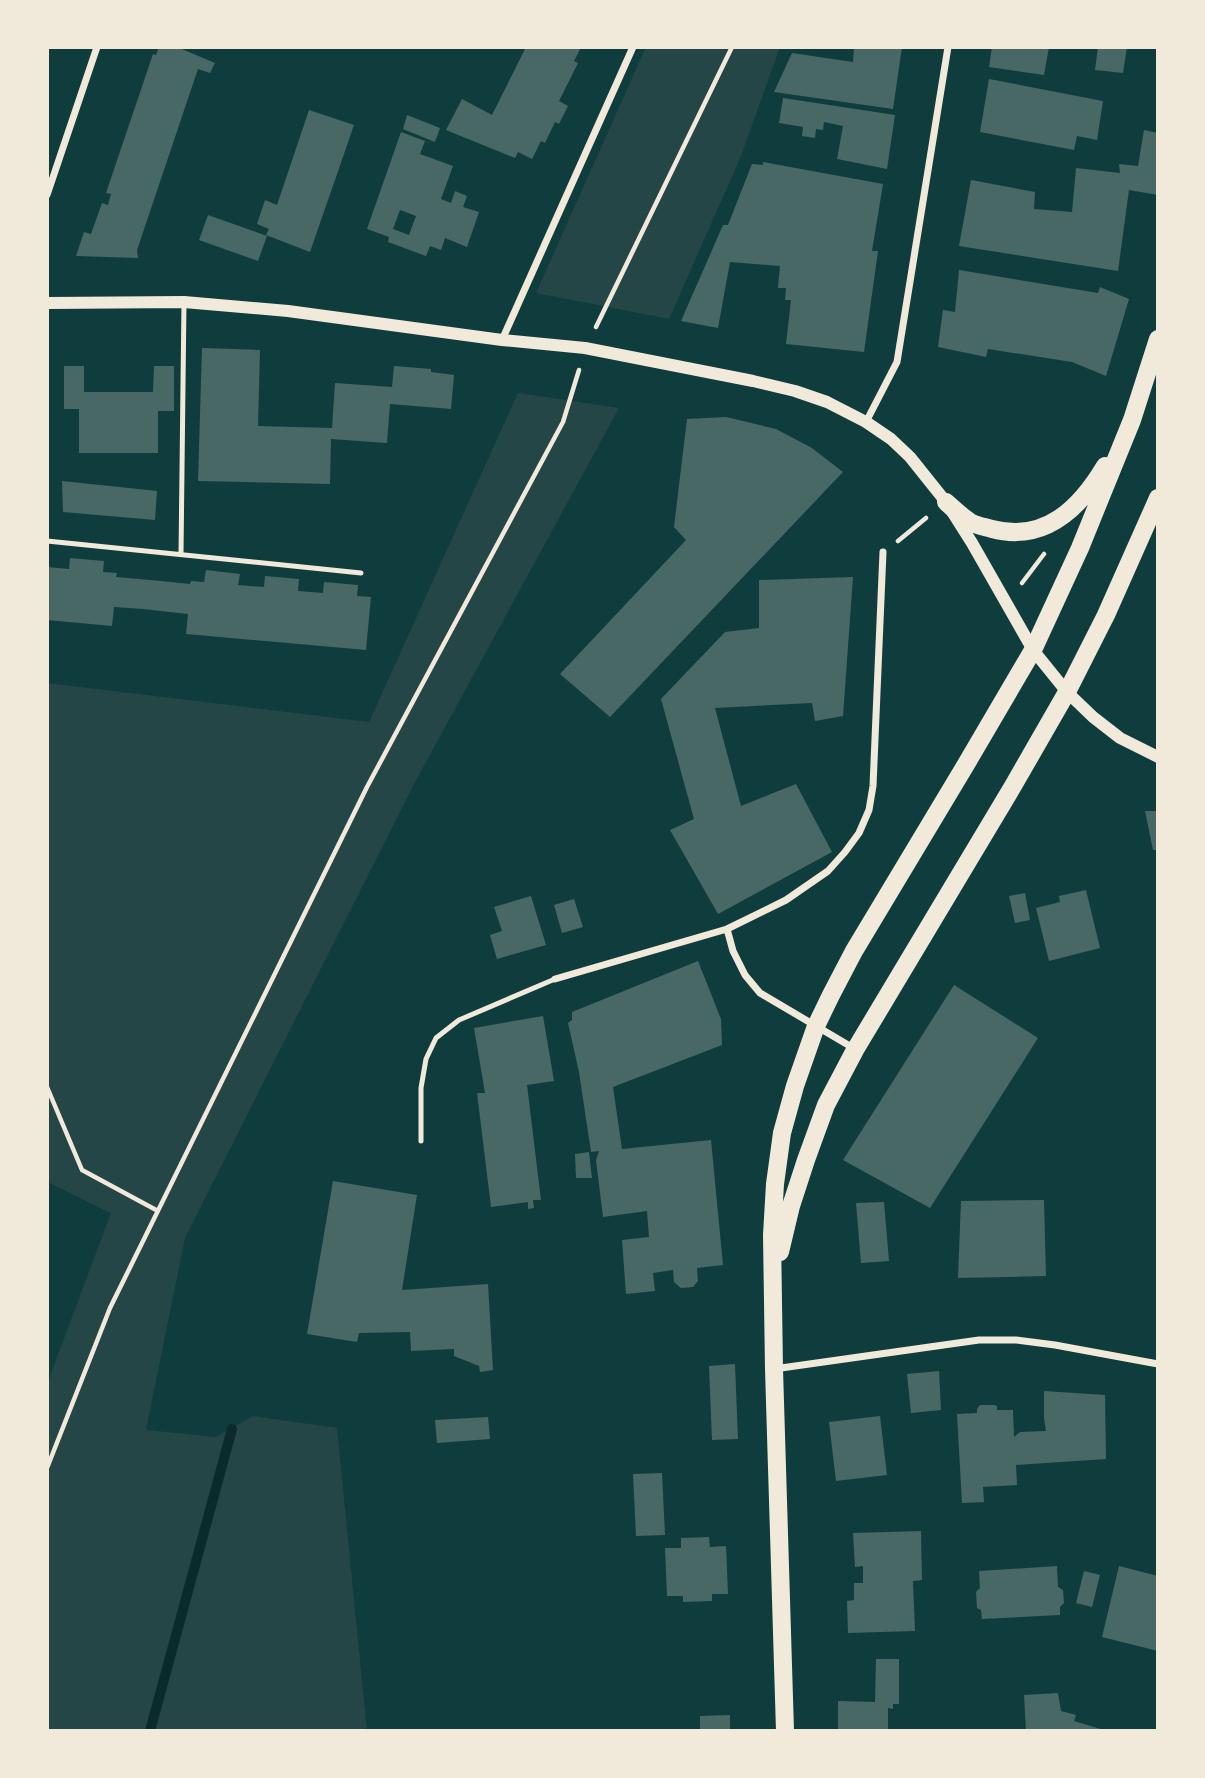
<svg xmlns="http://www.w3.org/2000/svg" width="1205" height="1778" viewBox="0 0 1205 1778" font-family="'Sofia Sans Condensed',sans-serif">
	<rect width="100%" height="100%" fill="#0f3d3e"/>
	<path fill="#244646" d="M646,47H780L741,156L669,319L536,293Z
		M518,393L619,408L414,784L185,1238L146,1430L216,1437L253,1416L337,1428L367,1731H47V1384L111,1213L47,1182V683L369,722Z"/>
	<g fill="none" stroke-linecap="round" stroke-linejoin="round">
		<path stroke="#0a2a2b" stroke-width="10" d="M150,1731L232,1429"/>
	</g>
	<path fill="#486865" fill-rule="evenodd" d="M159,47H177L215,63L210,73L198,69L137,250L138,258L76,256L84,232L91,234L102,203L108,205L111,194L106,193L153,54L156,55Z
		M526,47H581L574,61L578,63L559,101L568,106L559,124L555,122L545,143L541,141L532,159L518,152L515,158L446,130L462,99L492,115Z
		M854,47H902L893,109L774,92L792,53L853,62Z
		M992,47H1049L1044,75L989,67Z
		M1098,47H1127L1123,73L1095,70Z
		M989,79L1103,101L1097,140L1077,136L1074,150L980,132Z
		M783,98L895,115L887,169L837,159L843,126L824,122L823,130L816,129L815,138L802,136L803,127L779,123Z
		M309,110L354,125L310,252L266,235L269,229L257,224L265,200L277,205Z
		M407,115L440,128L435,142L403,129Z
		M1144,130L1158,133V195L1129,190L1118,271L959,246L971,180L1035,192L1034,209L1072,212L1076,168L1120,173L1119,164L1138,166Z
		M401,132L425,141L420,154L453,166L441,199L451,203L455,191L467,196L463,207L479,212L467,247L445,238L441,250L430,246L426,256L388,242L389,237L367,229ZM400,210L416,216L409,235L393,229Z
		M763,162L883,184L872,251H878L864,352L786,344L791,300H785L786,288H778L780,266L730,262L718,328L681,321L723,225H728L752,164L763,165Z
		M208,215L267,236L258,261L199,240Z
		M959,270L1098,293L1100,287L1129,299L1106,376L1072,362L988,349L986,357L938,347L943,310L955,312Z
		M202,348L260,350L258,426L332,428L335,383L392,387L394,366L431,369V372L454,375L451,409L390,404L387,443L331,439L330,484L198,481Z
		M64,366H84V392H153L154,366H174V411H158V453H79V409H64Z
		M726,417L776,429L812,448L843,472L610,717L560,674L686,540L674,527L687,419Z
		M62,481L157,491L155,520L63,512Z
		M70,558L104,561L103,572L117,573L116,577L161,581L190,584L191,581L204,582L206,570L240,574L238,585L264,587L265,576L299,579L298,591L323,593L324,582L358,585L357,596L371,597L366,650L186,634L188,614L143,609L114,607L112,626L47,620V567L69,569Z
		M853,577L843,716L815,721L812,703L715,708L741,806L796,784L832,852L718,914L670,830L694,819L661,699L725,632L759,628V580Z
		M1145,811H1158V850H1153Z
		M1086,890L1100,948L1049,961L1036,908L1060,902L1059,896Z
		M1025,893L1030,920L1015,923L1009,896Z
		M531,896L546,945L497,959L490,935L502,931L494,907Z
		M574,899L583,927L562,933L554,905Z
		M698,961L721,1019L722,1045L613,1087L622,1149L711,1140L723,1265L697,1268L698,1281L693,1287L681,1288L674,1282L673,1270L653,1273L655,1291L626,1294L622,1240L649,1237L647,1211L603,1217L596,1160L599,1151L591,1152L579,1072L568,1023L572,1020V1012Z
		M954,985L1038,1038L930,1208L843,1160Z
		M543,1016L554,1081L527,1085L541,1200H533L534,1208L528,1209V1202L491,1207L477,1093H485L474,1028Z
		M589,1152L592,1178H576L575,1154Z
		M333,1181L417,1195L402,1290L488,1284L493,1370L480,1372L479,1366L454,1356V1349L411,1351L410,1332L359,1333L357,1342L307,1334Z
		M1044,1200L1046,1276L958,1278L961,1201Z
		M884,1202L889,1261L861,1263L856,1203Z
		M735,1364L738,1439L712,1440L709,1366Z
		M939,1371L941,1410L911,1413L907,1374Z
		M1044,1391L1105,1395L1106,1459L1016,1465L1017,1485L983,1487L984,1502L962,1503L957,1414L977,1413V1409L980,1405H994L997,1406V1410H1013L1014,1437L1020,1432L1046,1431L1044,1418Z
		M880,1416L887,1475L836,1481L829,1422Z
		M488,1417L490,1439L437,1443L435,1420Z
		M662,1473L665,1535L636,1536L633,1474Z
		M921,1531L922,1580L913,1581L915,1631L848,1633L847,1601L854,1600V1583H863V1566L855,1567L853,1533Z
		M709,1537L710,1547L726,1546L728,1594H712V1601L683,1602V1596H667L665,1548H681V1538Z
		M1057,1566L1058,1587L1063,1590L1064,1603L1060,1607V1615L982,1619L981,1610L977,1608L976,1592L980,1588L979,1571Z
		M1119,1566L1158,1576V1651L1102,1637Z
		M1084,1571L1100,1575L1092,1607L1076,1603Z
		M876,1659H899V1704H893V1709L888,1708V1731H838V1701L875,1702Z
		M1058,1693L1061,1711L1076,1715L1074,1721L1107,1731H1026L1024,1695Z
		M730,1715V1731H700V1716Z"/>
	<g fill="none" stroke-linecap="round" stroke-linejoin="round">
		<path stroke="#f1e9da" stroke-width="4.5" d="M596,327L732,47
			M898,541L926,518
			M1022,583L1044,554
			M47,1087L82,1170L158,1211
			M47,1468L110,1308L367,787L563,422L579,370"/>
		<path stroke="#f1e9da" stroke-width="5" d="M47,541L361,573
			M181,554L184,302
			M421,1141V1088L426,1059L436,1038L459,1020L555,979"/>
		<path stroke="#f1e9da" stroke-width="7" d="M47,195L97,47
			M502,340L633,47
			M866,422L897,362L948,47
			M727,929L733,951L745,975L760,993L855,1049
			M555,979L727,929L786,900L828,871L845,852L859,833L869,810L873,786L883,552
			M774,1369L979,1340H1016L1055,1345L1158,1364"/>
		<path stroke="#f1e9da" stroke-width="12" d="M47,303L184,302L288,311L502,340L585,348L753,381L795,391L827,402L866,422L891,439L910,457L946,502L972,543L1033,650L1067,692L1093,717L1120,738L1158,757"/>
		<path stroke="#f1e9da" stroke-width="18" d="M946,502C954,509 963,518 972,523C978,526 986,527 992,529C1045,543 1080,508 1105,466
			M780,1252L791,1206L806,1160L826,1105L855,1050L1013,786L1067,692L1106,615L1158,498
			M785,1731L774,1369L772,1235L775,1184L782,1133L795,1086L816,1026L831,995L854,951L968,761L1033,650L1080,548L1132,420L1158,339"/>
	</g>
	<rect width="1205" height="1778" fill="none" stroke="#f1e9da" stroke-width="98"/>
</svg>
